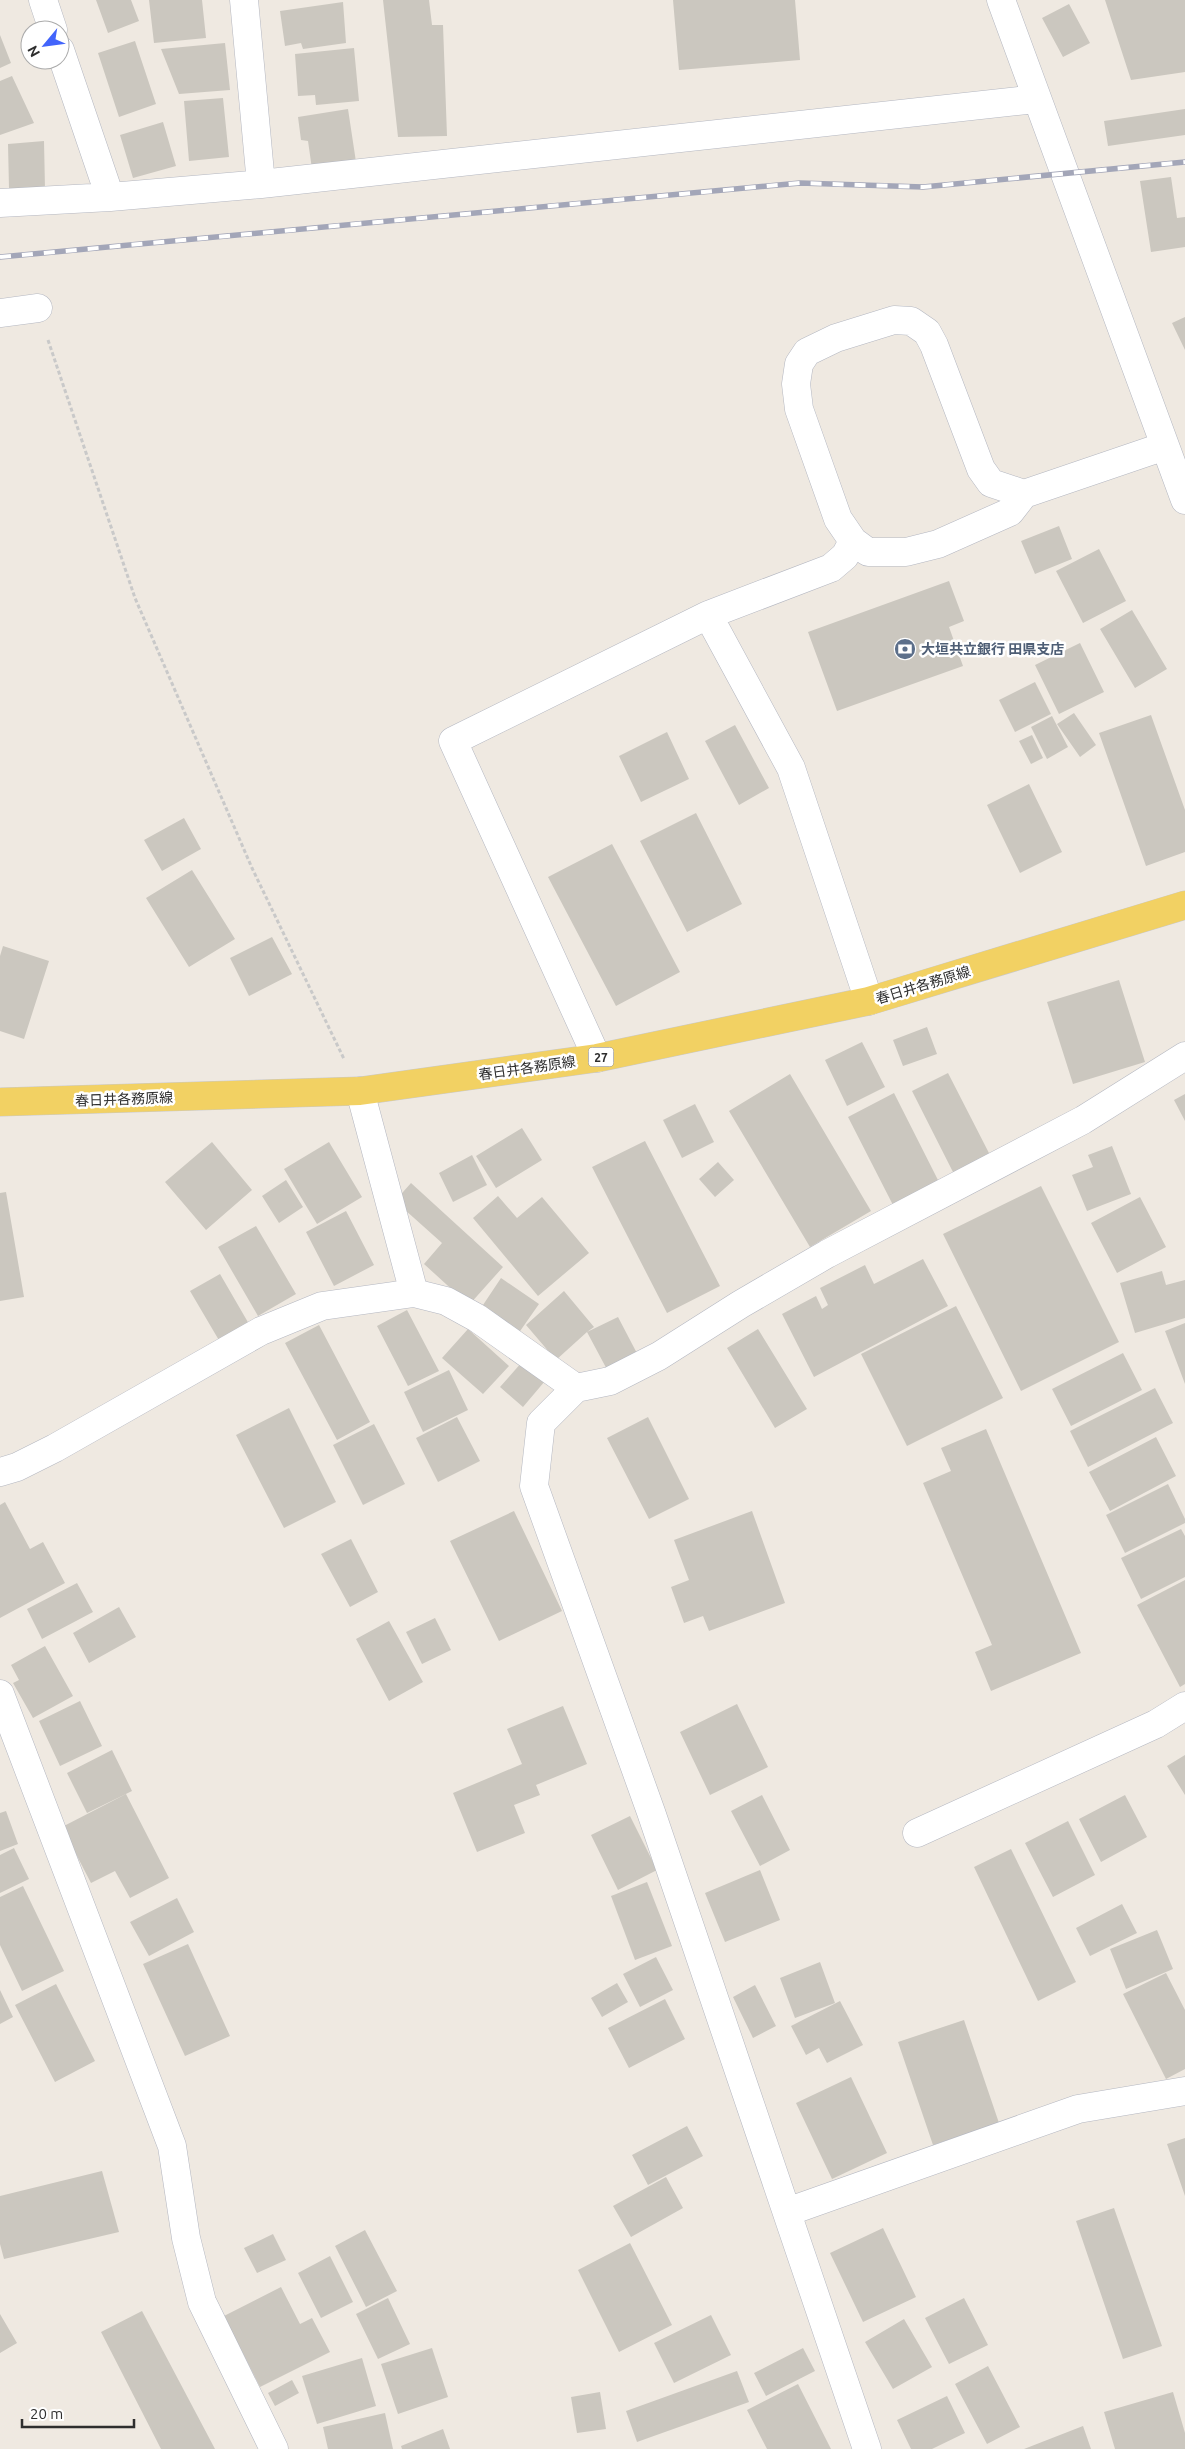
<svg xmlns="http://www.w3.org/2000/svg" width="1185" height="2449" viewBox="0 0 1185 2449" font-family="Ubuntu,'Noto Sans JP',sans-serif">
	<rect width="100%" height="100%" fill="#efe9e1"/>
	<path fill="#cbc7bf" d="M96,0H131L139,21L108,33Z
		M149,0H202L206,38L154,43Z
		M383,0H429L432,25H443L447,136L398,137Z
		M673,0H795L800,60L679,70Z
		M1105,0H1185V72L1131,80Z
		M343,2L346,43L303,49L301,43L285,46L280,11Z
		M1069,4L1090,43L1063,57L1042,18Z
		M0,35L11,63L0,68Z
		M135,41L156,104L119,117L98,53Z
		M225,43L230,90L179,94L161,49Z
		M354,48L359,101L316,105L315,95L298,96L295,54Z
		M12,76L34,123L0,135V81Z
		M223,98L229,157L189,161L184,101Z
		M348,109L356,162L312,169L308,141L301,140L298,117Z
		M1185,109V135L1108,146L1104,121Z
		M163,122L176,166L133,178L120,135Z
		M44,141L45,189L9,188L8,144Z
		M1171,177L1177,218L1185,217V247L1151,252L1140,181Z
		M1185,317V350L1172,323Z
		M1059,526L1072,559L1035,574L1021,541Z
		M1099,549L1126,601L1083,623L1056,571Z
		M949,581L964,621L949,627L963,666L837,711L808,632Z
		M1132,610L1167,669L1135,688L1100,629Z
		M1080,643L1104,692L1059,714L1035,665Z
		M1035,682L1051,714L1015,732L999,700Z
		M1074,713L1096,745L1080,757L1057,724Z
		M1151,715L1185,810V852L1146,866L1099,733Z
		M1052,716L1068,747L1047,759L1031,727Z
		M735,725L769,788L739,805L705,741Z
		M667,732L689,779L641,802L619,756Z
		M1032,735L1043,758L1031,764L1019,741Z
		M1029,784L1062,852L1020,873L987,805Z
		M696,813L742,904L687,932L640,841Z
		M184,818L201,849L162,871L144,840Z
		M612,844L680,972L616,1006L548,877Z
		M192,870L235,939L189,967L146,898Z
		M272,937L292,974L249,996L230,958Z
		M3,946L49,961L24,1039L0,1031V956Z
		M1119,980L1145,1062L1073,1084L1047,1002Z
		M927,1027L937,1054L903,1066L893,1040Z
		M862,1042L885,1087L847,1106L825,1060Z
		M948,1073L991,1157L955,1176L912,1091Z
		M790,1074L871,1211L810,1247L729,1111Z
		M894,1093L940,1184L894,1207L848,1117Z
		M1185,1094V1121L1174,1100Z
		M695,1104L714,1142L682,1158L663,1120Z
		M522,1128L542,1160L496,1188L476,1156Z
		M645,1141L720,1286L667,1313L592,1167Z
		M212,1142L252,1190L206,1230L165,1182Z
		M329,1142L362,1197L317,1224L284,1169Z
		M1112,1146L1131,1194L1087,1211L1072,1175L1093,1167L1088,1155Z
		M472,1155L487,1185L453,1202L439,1173Z
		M718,1162L734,1180L715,1197L699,1179Z
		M286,1180L303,1207L279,1223L262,1196Z
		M411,1183L503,1267L469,1305L424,1264L442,1243L395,1201Z
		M1041,1186L1119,1342L1021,1391L943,1234Z
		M6,1192L24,1297L0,1301V1193Z
		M498,1196L517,1218L542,1197L589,1253L538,1296L473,1218Z
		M1140,1197L1166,1247L1117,1273L1091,1223Z
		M346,1211L374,1265L334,1286L306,1232Z
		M256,1226L296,1294L258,1316L218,1247Z
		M923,1259L948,1306L814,1377L782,1314L816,1296L822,1309L828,1305L820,1288L865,1265L874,1284Z
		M1162,1271L1166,1285L1185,1280V1318L1135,1333L1120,1283Z
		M220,1274L249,1324L220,1342L190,1291Z
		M501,1278L539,1304L518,1334L481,1308Z
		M564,1291L594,1327L587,1332L618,1317L641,1361L611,1377L587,1332L556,1360L526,1325Z
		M956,1306L1003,1398L907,1446L861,1354Z
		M407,1310L439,1371L408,1386L377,1326Z
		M1185,1323V1384L1165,1331Z
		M319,1325L370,1422L337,1440L285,1343Z
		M468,1329L509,1366L483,1394L442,1358Z
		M758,1329L807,1409L775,1428L727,1348Z
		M1123,1353L1142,1390L1071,1426L1052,1389Z
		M522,1362L545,1381L523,1407L500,1387Z
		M449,1370L468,1410L423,1432L404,1392Z
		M1155,1388L1173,1423L1088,1467L1070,1431Z
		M289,1408L336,1502L284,1528L236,1435Z
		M457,1417L480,1461L438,1482L416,1438Z
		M648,1417L689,1499L649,1519L607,1438Z
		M374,1424L405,1484L363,1505L333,1445Z
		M986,1429L1081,1653L991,1691L975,1652L992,1645L923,1483L951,1471L941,1448Z
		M1156,1437L1176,1476L1110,1511L1089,1472Z
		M1168,1484L1185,1519V1523L1125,1553L1106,1515Z
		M5,1502L30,1549L43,1542L65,1583L0,1618V1505Z
		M514,1511L562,1611L499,1641L450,1541Z
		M752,1511L785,1603L709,1631L703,1616L684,1623L671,1587L689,1580L674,1540Z
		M1181,1529L1185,1536V1577L1141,1599L1121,1558Z
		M351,1539L378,1592L350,1607L321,1554Z
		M1185,1580V1684L1180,1687L1137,1605Z
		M77,1583L93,1612L42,1639L27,1609Z
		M119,1607L136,1637L89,1663L73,1633Z
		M435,1618L451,1650L422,1664L406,1632Z
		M389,1621L423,1682L389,1701L356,1639Z
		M45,1646L73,1696L33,1718L13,1683L19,1680L11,1665Z
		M80,1701L102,1746L60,1766L39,1721Z
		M737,1704L768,1767L710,1795L680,1732Z
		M563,1706L587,1764L536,1785L540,1795L514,1805L525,1833L477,1852L453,1793L522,1764L507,1729Z
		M112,1750L132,1791L87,1813L67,1773Z
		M1185,1755V1795L1167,1766Z
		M126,1794L169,1878L130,1898L115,1871L91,1883L62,1827Z
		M762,1795L790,1850L760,1866L731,1811Z
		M1125,1795L1147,1837L1101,1862L1079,1819Z
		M6,1811L18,1844L0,1851V1813Z
		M630,1816L657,1870L618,1890L591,1835Z
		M1068,1821L1095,1875L1053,1897L1025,1843Z
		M14,1848L29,1879L0,1893V1855Z
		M1011,1849L1076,1982L1038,2001L974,1867Z
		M760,1870L780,1920L725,1942L705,1893Z
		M647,1882L672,1946L635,1960L611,1896Z
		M23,1886L64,1971L22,1991L0,1945V1897Z
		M177,1898L194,1932L149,1956L130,1922Z
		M1122,1904L1137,1933L1090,1956L1076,1928Z
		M1157,1930L1173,1969L1126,1989L1110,1949Z
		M188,1944L230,2036L185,2056L143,1964Z
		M656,1957L673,1990L640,2007L623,1974Z
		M820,1962L835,2003L795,2018L780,1978Z
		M1166,1973L1185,2010V2069L1166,2079L1123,1994Z
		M617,1983L628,2002L602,2017L591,1998Z
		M56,1984L95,2061L55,2082L15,2005Z
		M755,1985L776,2026L753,2038L733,1997Z
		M0,1990L13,2017L0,2024Z
		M665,1999L685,2039L629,2068L608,2028Z
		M840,2001L863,2045L827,2063L819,2048L806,2055L791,2026Z
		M964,2020L999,2123L933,2145L898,2042Z
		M851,2077L887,2153L832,2179L796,2103Z
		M687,2126L703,2156L648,2185L632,2155Z
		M1185,2138V2196L1167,2144Z
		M102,2171L119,2232L4,2259L0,2244V2196Z
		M666,2177L683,2208L631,2237L613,2206Z
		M1114,2208L1162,2346L1123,2359L1076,2221Z
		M883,2228L916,2297L863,2322L830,2253Z
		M365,2230L397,2291L366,2307L335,2246Z
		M273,2234L286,2260L257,2273L244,2248Z
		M630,2243L672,2325L619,2352L578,2270Z
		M330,2256L353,2302L321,2318L298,2273Z
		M281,2287L300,2324L312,2318L330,2352L260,2387L224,2316Z
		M388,2298L410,2344L378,2359L356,2314Z
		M964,2298L988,2345L949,2364L925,2318Z
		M142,2311L215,2449H161L101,2332Z
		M0,2314L17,2343L0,2353Z
		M711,2315L731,2355L674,2383L654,2343Z
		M904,2319L932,2367L893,2389L865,2342Z
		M432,2348L448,2397L398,2414L381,2364Z
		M803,2348L815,2371L766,2396L754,2373Z
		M362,2358L376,2406L317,2424L302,2376Z
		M988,2366L1020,2427L987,2444L955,2384Z
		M737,2371L749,2402L637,2442L626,2411Z
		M292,2380L299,2393L275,2406L268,2393Z
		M798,2384L831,2449H767L747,2410Z
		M600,2392L606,2429L577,2433L571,2397Z
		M1173,2392L1185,2433V2449H1115L1104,2412Z
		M947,2396L965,2433L932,2449H911L897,2420Z
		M385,2413L393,2449H328L323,2427Z
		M1083,2426L1091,2449H1024Z
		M443,2429L450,2449H402L401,2446Z"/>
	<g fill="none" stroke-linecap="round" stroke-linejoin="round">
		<g stroke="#b4b7c1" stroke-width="29">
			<path id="minor" d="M43,0L53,30
				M244,0L261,184
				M1001,0L1185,500
				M60,50L110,197
				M0,203L110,197L261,184L1036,99
				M0,313L38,308
				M1024,494L991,483L981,469L934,345L927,332L911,321L894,320L836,338L807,352L799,364L796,384L799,409L838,519L853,541L868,552H906L938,544L1010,512L1024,494L1165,446
				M853,541L845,556L831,568L708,615L791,768L869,1001
				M597,1058L453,741L708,615
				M360,1091L414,1293
				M0,1472L17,1467L55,1448L261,1331L322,1306L414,1293L446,1301L477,1318L576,1388
				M0,1694L172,2146L186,2238L202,2302L274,2449
				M917,1833L1156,1724L1185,1706
				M787,2212L1078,2109L1185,2091
				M867,2449L651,1812L534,1486L541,1423L576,1388L610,1381L659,1356L741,1304L827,1254L1083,1120L1185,1056"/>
		</g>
		<g stroke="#c9c9c9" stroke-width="29">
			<path id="major" d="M0,1102L360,1091L597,1058L869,1001L1185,905"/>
		</g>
		<path stroke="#c9c9c9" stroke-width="3" stroke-dasharray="4 2.5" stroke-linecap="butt" d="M48,340L135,598L252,868L344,1059"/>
		<use href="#minor" stroke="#fff" stroke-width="28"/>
		<use href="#major" stroke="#f2d163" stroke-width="28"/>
		<g stroke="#a3a6b8" stroke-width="5.5">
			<path id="rail" d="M0,257L800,183L923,187L1185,162"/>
		</g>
		<use href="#rail" stroke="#fff" stroke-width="4" stroke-dasharray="11" stroke-linecap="butt"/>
	</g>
	<defs>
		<g id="bank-disc" transform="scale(1.125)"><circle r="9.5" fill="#5c6f8a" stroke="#fff"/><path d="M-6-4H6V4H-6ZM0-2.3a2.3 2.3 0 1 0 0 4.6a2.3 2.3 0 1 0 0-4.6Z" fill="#fff"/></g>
	</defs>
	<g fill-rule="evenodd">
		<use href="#bank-disc" x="905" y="649"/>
	</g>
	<g text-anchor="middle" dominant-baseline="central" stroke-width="5" stroke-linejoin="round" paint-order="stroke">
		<rect fill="#fff" stroke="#6d6d6d" stroke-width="1" x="588.5" y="1047.5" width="25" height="19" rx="4"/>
		<g font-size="12" font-weight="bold" fill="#2e2e2e">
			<text x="601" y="1057">27</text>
		</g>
		<g font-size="14" font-weight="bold" fill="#4e5e75" stroke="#fff" text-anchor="start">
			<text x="921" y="649">大垣共立銀行 田県支店</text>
		</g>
		<g font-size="14" fill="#2e2e2e" stroke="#fff">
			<text transform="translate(923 985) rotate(-17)">春日井各務原線</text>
			<text transform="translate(527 1068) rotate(-8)">春日井各務原線</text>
			<text transform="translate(124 1099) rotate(-2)">春日井各務原線</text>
		</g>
	</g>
	<g transform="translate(45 45) rotate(241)"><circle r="24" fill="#ffffff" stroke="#ababab"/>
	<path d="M0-4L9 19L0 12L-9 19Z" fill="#4264fb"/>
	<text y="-8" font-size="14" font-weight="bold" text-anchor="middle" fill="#2e2e2e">N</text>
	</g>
	<path d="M22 2419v8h112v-8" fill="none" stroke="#2e2e2e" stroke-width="2.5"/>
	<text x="30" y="2419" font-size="15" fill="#2e2e2e" stroke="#ffffff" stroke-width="4" paint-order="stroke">20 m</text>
</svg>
